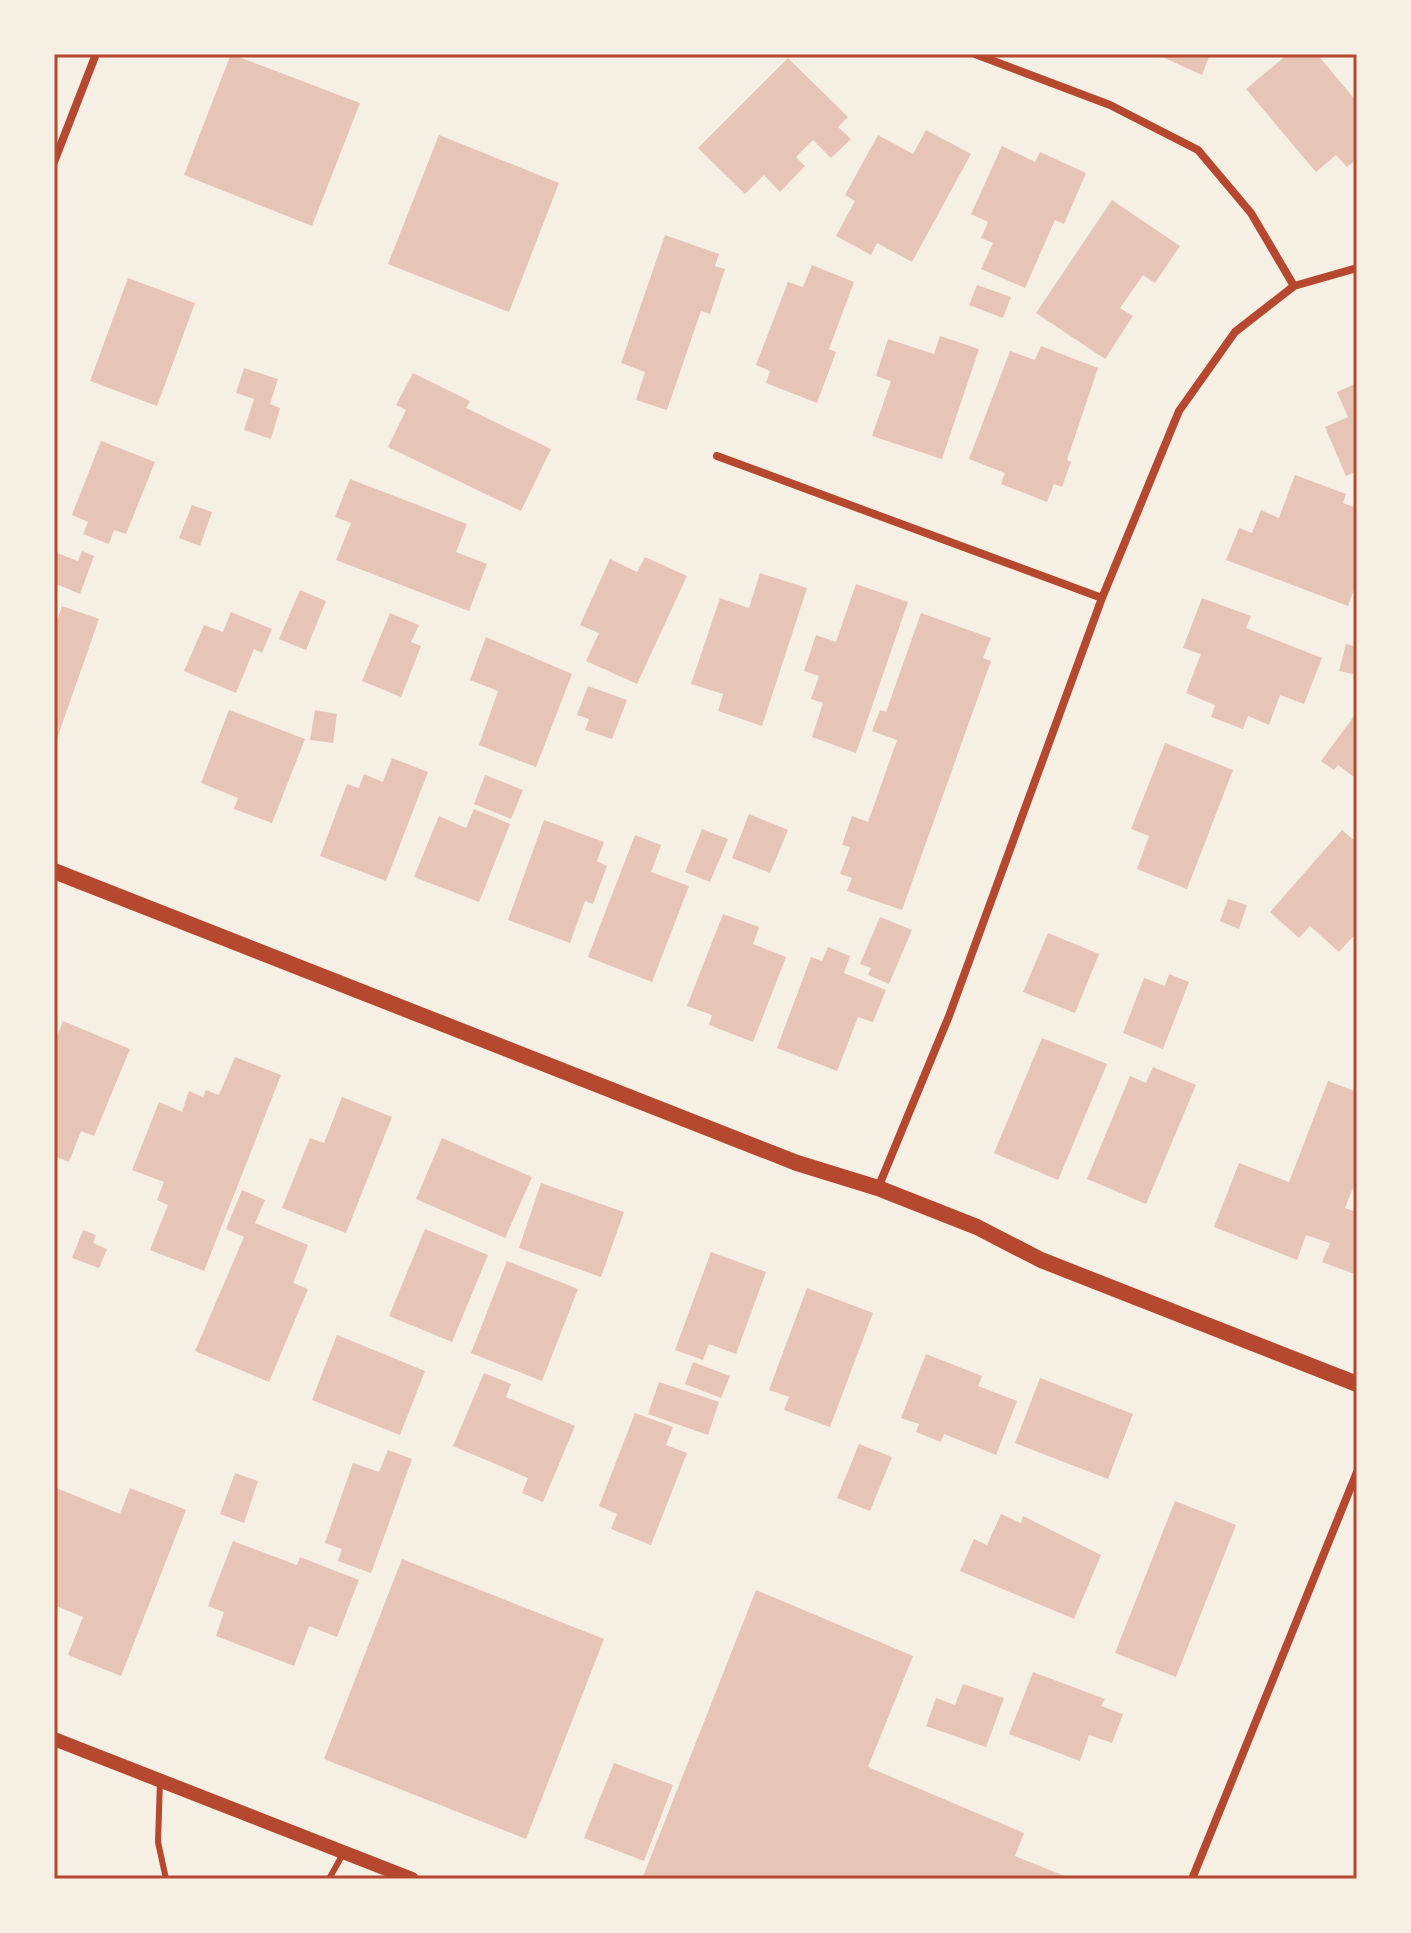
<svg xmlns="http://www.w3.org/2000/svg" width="1411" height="1933" viewBox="0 0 1411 1933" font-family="'PT Sans',sans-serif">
	<rect width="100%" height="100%" fill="#f6efe4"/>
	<path fill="#e6c5b7" d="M231,54L360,103L312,226L184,175Z
		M1156,54H1210L1202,75Z
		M1288,54H1317L1357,102V159L1347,167L1336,155L1316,172L1246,89Z
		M788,58L848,117L838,127L851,139L831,158L813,140L796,157L805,166L780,192L764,175L745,194L698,148Z
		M926,130L971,154L912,262L877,243L871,255L836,236L855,201L845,195L878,135L913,154Z
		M439,135L559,183L509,312L388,264Z
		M1002,146L1035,162L1040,152L1086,173L1064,224L1055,220L1025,288L981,269L993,243L981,238L988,222L971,214Z
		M1112,200L1180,246L1155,283L1143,275L1120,308L1133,316L1105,359L1036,313Z
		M665,235L719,254L715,266L725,269L710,314L701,311L667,410L636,400L645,372L621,363Z
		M812,265L854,282L829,349L836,352L817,403L766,383L770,371L756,365L788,282L803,287Z
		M128,278L195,303L157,406L90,381Z
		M977,285L1011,297L1003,318L969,305Z
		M940,336L979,349L942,459L872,436L891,381L876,376L888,339L934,354Z
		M1041,346L1098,368L1067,460L1071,462L1062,487L1054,484L1047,502L1001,484L1005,473L969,459L1010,351L1035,360Z
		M244,368L278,379L270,404L280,408L271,439L244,430L254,399L236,393Z
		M413,373L470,401L466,408L551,449L521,511L388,447L406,410L396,405Z
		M1357,383V471L1346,476L1325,427L1348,417L1337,392Z
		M101,441L155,462L126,534L114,530L109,544L83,534L88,522L72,515Z
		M1295,475L1346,494L1343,503L1357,508V581L1348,606L1226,560L1239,528L1252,533L1261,510L1279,518Z
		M350,479L467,524L456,552L487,564L469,611L336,560L351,523L335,517Z
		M192,505L212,512L200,546L179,538Z
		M82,551L94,556L80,594L54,583V552L78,561Z
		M645,557L687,576L637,684L586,661L599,633L580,625L610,559L637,572Z
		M760,573L807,588L762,726L718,711L723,694L691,684L720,598L749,608Z
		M856,584L908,602L856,753L812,737L823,703L811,699L819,676L804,671L816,635L836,642Z
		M300,590L326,601L306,650L279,639Z
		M1202,598L1251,616L1246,628L1322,658L1304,704L1280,695L1269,725L1248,716L1243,729L1211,717L1215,705L1186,693L1201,654L1183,648Z
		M62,606L99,619L54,747V629Z
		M231,612L272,629L262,653L254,649L236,693L184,671L204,625L223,632Z
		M390,613L419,625L411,642L421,646L401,697L362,681Z
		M921,613L991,638L983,658L991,661L902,910L847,891L852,878L840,874L850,847L842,845L852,816L868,822L897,740L872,731L880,710L886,712Z
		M486,637L572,674L536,767L479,745L498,691L470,680Z
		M1346,644L1357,647V675L1339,671Z
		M588,686L627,700L612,739L585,730L589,719L577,715Z
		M229,710L305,739L272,823L234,809L238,798L201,783Z
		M315,710L337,714L333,743L310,740Z
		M1357,712V779L1338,765L1334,770L1321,761Z
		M1165,743L1233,770L1187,889L1137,869L1149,836L1131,829Z
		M392,758L428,772L386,881L320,856L347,784L359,788L364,774L383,782Z
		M485,775L523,790L511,819L474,804Z
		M474,809L510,824L479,902L414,877L439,816L466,828Z
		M749,814L788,830L770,873L732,858Z
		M544,820L604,842L597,861L607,866L593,904L585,901L570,943L508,920Z
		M702,829L728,839L710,882L685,872Z
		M1342,830L1357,843V932L1339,952L1310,926L1299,938L1270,912Z
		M635,835L661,845L651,872L689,886L652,982L588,957Z
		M1228,899L1247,905L1239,929L1220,921Z
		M723,914L759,927L753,944L786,957L753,1042L709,1025L712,1015L687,1006Z
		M880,917L912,930L889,984L868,975L871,968L860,964Z
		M1048,933L1099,954L1075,1013L1023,992Z
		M828,947L850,956L844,973L886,990L873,1022L858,1017L837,1071L777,1048L811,957L822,961Z
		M1169,974L1189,982L1163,1049L1123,1033L1144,978L1165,986Z
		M63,1021L130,1049L94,1136L81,1131L69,1162L54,1156V1044Z
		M1042,1038L1107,1064L1058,1180L994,1153Z
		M235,1057L281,1075L204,1271L150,1250L168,1205L157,1200L164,1182L132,1170L159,1102L182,1112L189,1091L203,1097L206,1090L219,1095Z
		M1153,1067L1196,1085L1146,1204L1087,1179L1130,1076L1146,1083Z
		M1328,1081L1357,1092L1354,1113L1357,1115V1178L1345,1208L1357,1212V1275L1322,1262L1330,1243L1306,1235L1297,1260L1214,1227L1239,1163L1289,1182Z
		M342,1097L392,1117L346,1233L282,1208L310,1138L324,1143Z
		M442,1138L532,1177L505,1238L416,1199Z
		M541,1183L624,1212L601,1277L519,1248Z
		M242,1190L265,1200L255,1223L308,1245L293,1283L308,1289L269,1382L195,1351L244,1237L226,1229Z
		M425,1229L488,1255L452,1342L389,1316Z
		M83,1230L96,1235L93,1243L107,1249L99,1268L72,1258Z
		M711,1252L766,1272L736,1354L709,1344L703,1360L675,1350Z
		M507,1261L578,1289L542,1381L471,1353Z
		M807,1288L873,1313L830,1427L784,1410L789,1397L769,1390Z
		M337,1335L425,1371L400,1435L312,1400Z
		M926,1354L982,1376L978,1386L1017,1401L996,1455L944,1434L941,1442L916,1432L919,1424L901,1418Z
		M693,1362L730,1376L721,1398L685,1384Z
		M484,1373L511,1384L506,1397L575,1426L543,1502L522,1493L528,1478L453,1446Z
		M1040,1378L1133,1414L1108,1479L1015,1443Z
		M659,1382L719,1402L708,1435L648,1414Z
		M635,1413L673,1427L666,1445L687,1453L651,1545L611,1529L617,1514L599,1506Z
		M859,1444L892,1457L870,1511L837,1498Z
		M388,1450L412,1459L371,1573L338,1561L342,1549L325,1543L353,1463L379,1472Z
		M235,1473L258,1481L244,1523L220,1514Z
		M54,1487L120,1514L130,1488L186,1510L121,1676L68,1655L83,1617L54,1605Z
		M1175,1501L1236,1525L1176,1677L1115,1653Z
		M1001,1514L1021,1523L1023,1516L1101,1555L1074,1619L960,1571L974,1539L987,1545Z
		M233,1541L297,1565L300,1557L359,1580L337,1637L309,1626L294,1666L216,1636L224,1612L208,1606Z
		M402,1559L604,1639L526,1839L324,1759Z
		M756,1590L913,1656L868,1767L1024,1833L1015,1856L1072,1879H642Z
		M1033,1672L1105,1699L1101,1706L1123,1714L1112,1743L1089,1735L1080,1761L1009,1734Z
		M963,1684L1004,1698L986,1747L926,1726L936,1698L955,1705Z
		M614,1763L673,1785L644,1861L584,1838Z"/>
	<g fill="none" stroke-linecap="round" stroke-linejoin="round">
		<path stroke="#b5482f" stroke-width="6" d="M160,1780L158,1842L166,1879
			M329,1879L344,1852"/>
		<path stroke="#b5482f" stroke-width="8" d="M975,54L1110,105L1198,150L1251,213L1294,286
			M54,162L96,54
			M717,456L1102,598
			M878,1188L949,1016L1102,598L1179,411L1235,332L1294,286L1357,268
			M1192,1879L1357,1472"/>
		<path stroke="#b5482f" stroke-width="14" d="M54,1739L412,1879"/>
		<path stroke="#b5482f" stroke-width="16" d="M54,871L797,1163L878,1188L977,1227L1041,1260L1357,1384"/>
	</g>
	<rect width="1411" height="1933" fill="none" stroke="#f6efe4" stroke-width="112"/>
	<rect x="56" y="56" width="1299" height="1821" fill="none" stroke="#b5482f" stroke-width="3"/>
</svg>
